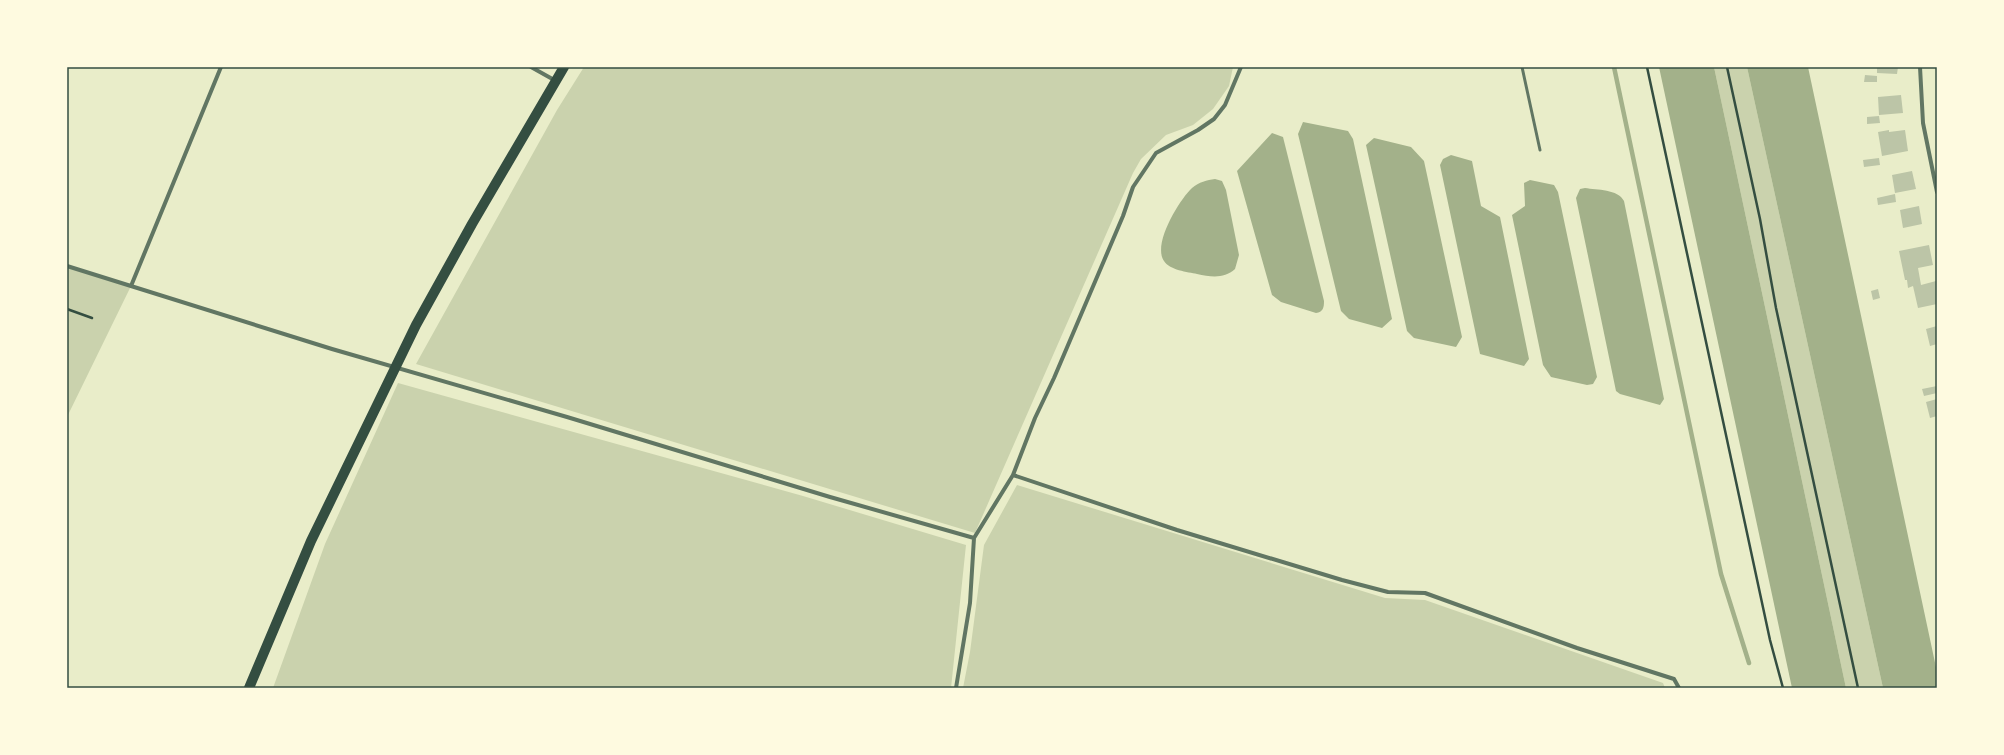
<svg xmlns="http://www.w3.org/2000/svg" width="2004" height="755" viewBox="0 0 2004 755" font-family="'Alegreya Sans',sans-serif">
	<rect width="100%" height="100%" fill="#e9edc9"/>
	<path fill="#cad2ad" d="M584,67H1233L1229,86L1213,109L1193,125L1166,135L1141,159L1133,173L975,533L416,364L557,110Z
		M1714,67H1747L1883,688H1846Z
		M67,267L131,286L67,417Z
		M398,383L803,496L966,545L951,688H273L325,544Z
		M1017,485L1385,598L1425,600L1663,683L1665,688H963L970,652L984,545Z"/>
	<path fill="#a3b18a" d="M1659,67H1714L1846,688H1792Z
		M1747,67H1808L1937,672V688H1883Z
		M1303,122L1348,131L1353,139L1392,319L1382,328L1349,319L1341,311L1298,134Z
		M1272,133L1283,137L1324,301C1324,308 1323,312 1316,313L1281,302L1272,295L1237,171Z
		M1374,138L1411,147L1424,161L1462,337L1456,347L1414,338L1407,331L1366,145Z
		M1451,155L1472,161L1481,206L1500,217L1529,359L1524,366L1480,354L1440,165L1443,159Z
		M1215,179L1222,181L1226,190L1239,255L1235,269C1224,279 1211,277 1197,274C1188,272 1169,270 1164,261C1152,244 1180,199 1192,188C1199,182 1207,180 1215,179Z
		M1530,180L1554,185L1558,192L1597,377L1593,384L1587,385L1551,377L1543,365L1512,215L1525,206L1524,183Z
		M1585,188C1597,190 1618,189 1624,201L1664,399L1660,405L1620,394L1616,391L1576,198L1580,189Z"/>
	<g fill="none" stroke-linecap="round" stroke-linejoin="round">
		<path stroke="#a3b18a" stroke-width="4.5" d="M1614,67L1721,574L1749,663"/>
	</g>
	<path fill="#bcc5a7" d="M1877,67H1898L1897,74L1877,73Z
		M1865,75L1877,76V82H1864Z
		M1901,95L1903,113L1879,115L1878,97Z
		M1879,116L1880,123L1867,124V117Z
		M1889,130V132L1905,130L1908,151L1882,156L1878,132Z
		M1879,158L1880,165L1864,167L1863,160Z
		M1912,171L1916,189L1895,193L1892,175Z
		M1895,194L1896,202L1878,205L1877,198Z
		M1919,206L1922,224L1903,228L1900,210Z
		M1929,245L1933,265L1918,268L1921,285L1936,281L1937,304L1918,308L1913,286L1908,288L1907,280H1905L1899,251Z
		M1878,289L1880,298L1873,300L1871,291Z
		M1937,326V344L1930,346L1926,329Z
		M1937,386V393L1924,396L1922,389Z
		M1937,399V416L1930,418L1926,402Z"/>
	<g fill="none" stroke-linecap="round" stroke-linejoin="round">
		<path stroke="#344e41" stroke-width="2.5" d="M1647,67L1770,640L1783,688
			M1727,67L1760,219L1776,308L1858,688
			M67,309L92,318"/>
		<path stroke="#617663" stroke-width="3" d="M1522,67L1540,150"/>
		<path stroke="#617663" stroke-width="4" d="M531,67L556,81
			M1920,67L1923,123L1937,192
			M67,266L332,349L567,417L830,497L974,538
			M131,286L221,67
			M1013,475L1177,530L1342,580L1388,592L1425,593L1577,648L1674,679L1679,688
			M956,688L970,603L974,538L1013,475L1035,418L1054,378L1123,216L1133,187L1156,153L1198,130L1214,119L1225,105L1241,67"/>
		<path stroke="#344e41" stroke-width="10" d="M249,688L311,541L416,325L472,224L564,67"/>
	</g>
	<rect width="2004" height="755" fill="none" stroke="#fefae0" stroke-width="136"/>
	<rect x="68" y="68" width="1868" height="619" fill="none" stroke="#344e41" stroke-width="1.5"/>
</svg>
